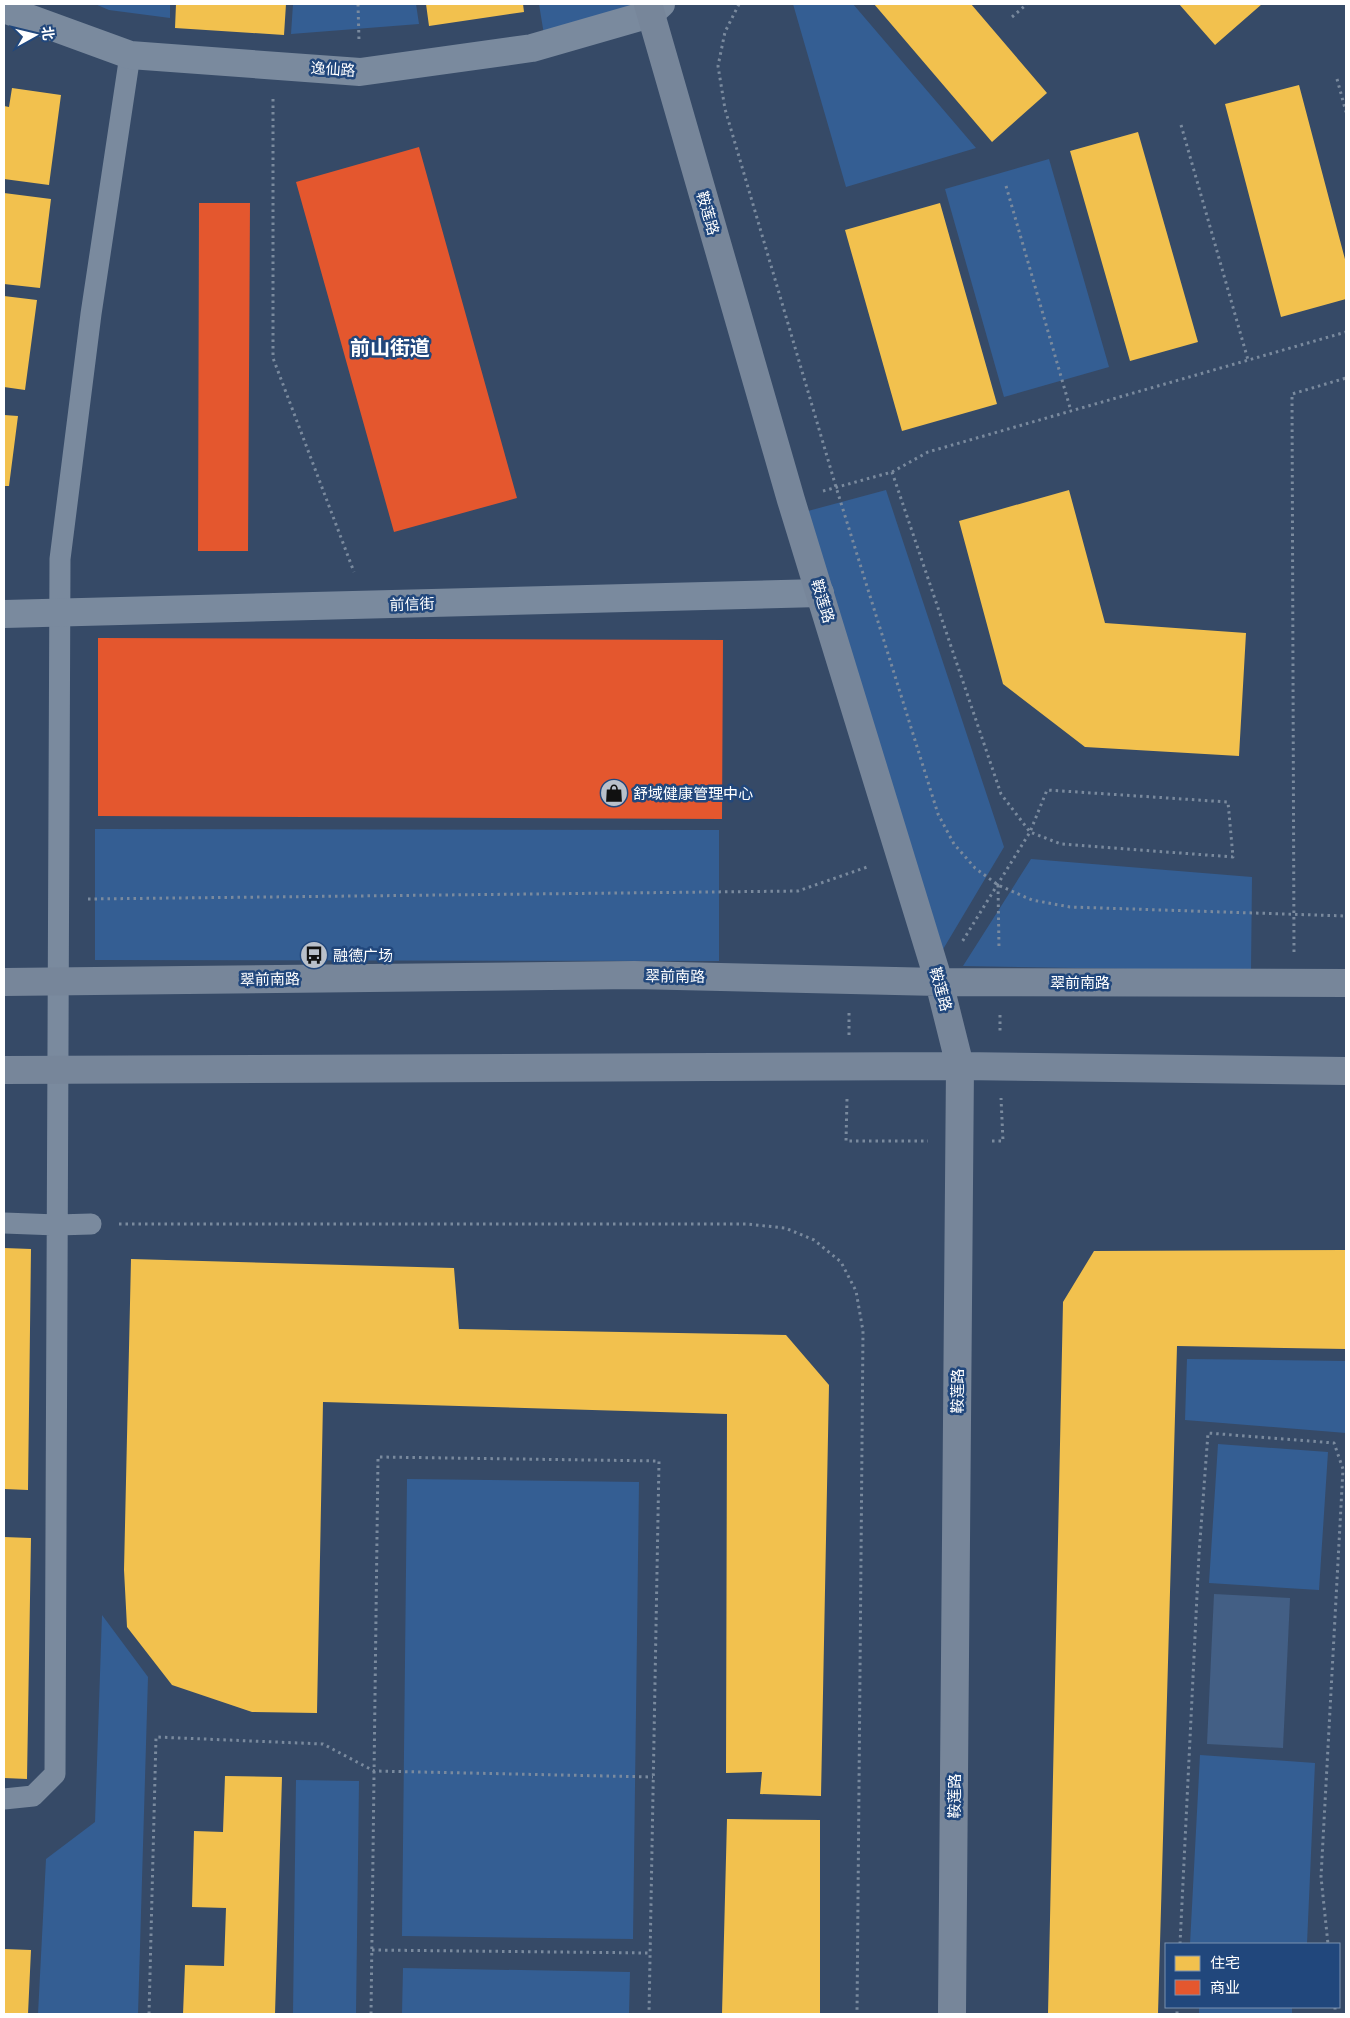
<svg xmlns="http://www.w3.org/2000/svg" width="1350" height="2018" viewBox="0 0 1350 2018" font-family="'Titillium Web','Noto Sans SC',sans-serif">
	<rect width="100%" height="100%" fill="#364a67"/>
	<path fill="#345e93" d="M95,4H170V18L109,10Z
		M293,4H416L419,24L291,34Z
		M539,4H643L545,41Z
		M793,4H853L976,148L846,187Z
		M1049,159L1109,367L1004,397L945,189Z
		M886,490L1004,847L942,951L808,511Z
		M95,829L719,830V961L95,960Z
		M1031,859L1252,877L1251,971L963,966Z
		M1187,1359L1346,1361V1433L1185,1420Z
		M1218,1444L1328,1452L1319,1590L1209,1583Z
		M407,1479L639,1482L633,1939L402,1936Z
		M102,1615L148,1677L138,2014H38L46,1859L95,1822Z
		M1200,1755L1315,1763L1307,1944H1190Z
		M296,1780L359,1781L356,2014H293Z
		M403,1968L630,1972L629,2014H402Z
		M1199,2007H1292V2014H1199Z"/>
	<path fill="#435f85" d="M1214,1594L1290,1598L1283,1748L1207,1744Z"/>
	<path fill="#f2c14e" d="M176,4H286L284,35L175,28Z
		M426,4H523L524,12L429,26Z
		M874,4H971L1047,93L992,142Z
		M1179,4H1262L1215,45Z
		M1299,85L1346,263V299L1281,317L1225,104Z
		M12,88L61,95L49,185L4,179V106L9,107Z
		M1138,132L1198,342L1130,361L1070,151Z
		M4,193L51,199L40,288L4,284Z
		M940,203L997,404L902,431L845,230Z
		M4,296L37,300L25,390L4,387Z
		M4,415L18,416L9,486H4Z
		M1069,490L1105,623L1246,633L1239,756L1085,747L1003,684L959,521Z
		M4,1248L31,1249L28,1490L4,1489Z
		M1346,1250V1349L1177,1346L1158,2014H1048L1063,1302L1094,1251Z
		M131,1259L454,1268L459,1329L786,1335L829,1385L821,1796L760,1794L762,1772L726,1773L727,1414L323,1402L317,1713L252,1712L172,1685L127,1627L124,1570Z
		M4,1537L31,1538L27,1779L4,1778Z
		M225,1776L282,1777L275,2014H183L185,1965L224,1966L226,1908L192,1907L194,1831L223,1832Z
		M727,1819L820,1820V2014H722Z
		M4,1949L31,1950L28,2014H4Z"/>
	<path fill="#e4572e" d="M419,147L517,498L394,532L296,182Z
		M199,203H250L248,551H198Z
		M98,638L723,640L722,819L98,816Z"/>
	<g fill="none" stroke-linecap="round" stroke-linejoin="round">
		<path stroke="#7a8a9e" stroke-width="3" stroke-dasharray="2.5 4" stroke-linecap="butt" d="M358,4L359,41
			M739,4L725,32L718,66L725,109L836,487L938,814L954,844L975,868L998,885L1032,900L1070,907L1346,916
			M1012,17L1027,4
			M1337,79L1346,112
			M273,99V358L354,572
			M1181,125L1248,360
			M1006,186L1071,411
			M892,472L928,452L1346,332
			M823,491L892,472L1001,794L1030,832L1061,844L1233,857L1228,802L1047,790L1030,832L962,942
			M998,885L999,949
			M88,899L798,891L870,866
			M1294,952L1292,394L1346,378
			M1000,1015V1034
			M849,1035V1011
			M847,1099L846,1141H928
			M992,1141H1003L1001,1098
			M119,1224H747L785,1228L814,1240L841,1262L856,1291L863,1331L857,2014
			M1180,1944L1199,1554L1208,1433L1334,1443L1343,1469L1321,1877L1328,1944
			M372,1950L650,1953
			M1335,2007V2014
			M149,2014L156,1737L323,1744L374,1771L653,1777
			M371,2014L378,1457L659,1461L649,2014
			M1177,2014V2007"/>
		<path stroke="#7a8a9e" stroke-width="21" d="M4,1223L57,1225L91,1224
			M4,1799L33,1796L55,1774L60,559L91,314L130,55"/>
		<path stroke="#7a8a9e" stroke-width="28" d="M4,9L130,55L360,72L532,48L650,14L661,4
			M4,614L820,593"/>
		<path stroke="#77869a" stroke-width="28" d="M648,4L791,500L939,982L960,1066L952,2014
			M4,982L634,975L939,982L1346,983
			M4,1070L960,1066L1346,1071"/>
	</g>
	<defs>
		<g id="shop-disc" transform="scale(1.4375)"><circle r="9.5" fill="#b9c0ca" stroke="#21477c"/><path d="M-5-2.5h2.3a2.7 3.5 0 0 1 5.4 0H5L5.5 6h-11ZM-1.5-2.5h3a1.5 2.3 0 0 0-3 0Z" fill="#111"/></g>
		<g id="bus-disc" transform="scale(1.4375)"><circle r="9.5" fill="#b9c0ca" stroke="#21477c"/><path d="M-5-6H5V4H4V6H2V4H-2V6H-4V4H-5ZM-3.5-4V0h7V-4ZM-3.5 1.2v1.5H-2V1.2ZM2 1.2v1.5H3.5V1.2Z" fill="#111"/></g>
	</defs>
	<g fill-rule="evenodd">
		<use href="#shop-disc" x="614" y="793"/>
		<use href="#bus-disc" x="314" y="955"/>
	</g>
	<g text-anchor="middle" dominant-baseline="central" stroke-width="5" stroke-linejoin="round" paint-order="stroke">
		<g font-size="15" fill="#fff" stroke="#21477c">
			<text transform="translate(333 69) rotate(4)">逸仙路</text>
			<text transform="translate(708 213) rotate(74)">鞍莲路</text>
			<text transform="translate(823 601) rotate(73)">鞍莲路</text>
			<text transform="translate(412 604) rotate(-2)">前信街</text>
			<text transform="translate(675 976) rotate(1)">翠前南路</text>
			<text transform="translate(270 979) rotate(-1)">翠前南路</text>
			<text x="1080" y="982">翠前南路</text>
			<text transform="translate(941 989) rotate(75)">鞍莲路</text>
			<text transform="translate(957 1391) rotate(-90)">鞍莲路</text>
			<text transform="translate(954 1796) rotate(-90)">鞍莲路</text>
		</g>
		<g font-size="15" fill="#fff" stroke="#21477c" text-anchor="start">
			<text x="633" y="793">舒域健康管理中心</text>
			<text x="333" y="955">融德广场</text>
		</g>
		<g font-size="20" font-weight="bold" fill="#fff" stroke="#21477c">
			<text x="390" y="347">前山街道</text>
		</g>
	</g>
	<rect width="1350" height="2018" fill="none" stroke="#ffffff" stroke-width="10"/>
	<rect x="1165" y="1943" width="175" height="65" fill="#21477c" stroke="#7a91b0"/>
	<rect x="1175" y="1956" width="25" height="15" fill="#f2c14e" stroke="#7a91b0"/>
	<text x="1210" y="1968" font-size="15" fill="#ffffff">住宅</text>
	<rect x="1175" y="1980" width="25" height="15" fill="#e4572e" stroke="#7a91b0"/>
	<text x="1210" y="1993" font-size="15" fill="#ffffff">商业</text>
	<g transform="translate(35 35) rotate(82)" stroke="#21477c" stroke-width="4" paint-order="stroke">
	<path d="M0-4L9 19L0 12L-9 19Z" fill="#ffffff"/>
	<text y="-8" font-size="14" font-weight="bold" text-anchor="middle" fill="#ffffff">北</text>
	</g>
</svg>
